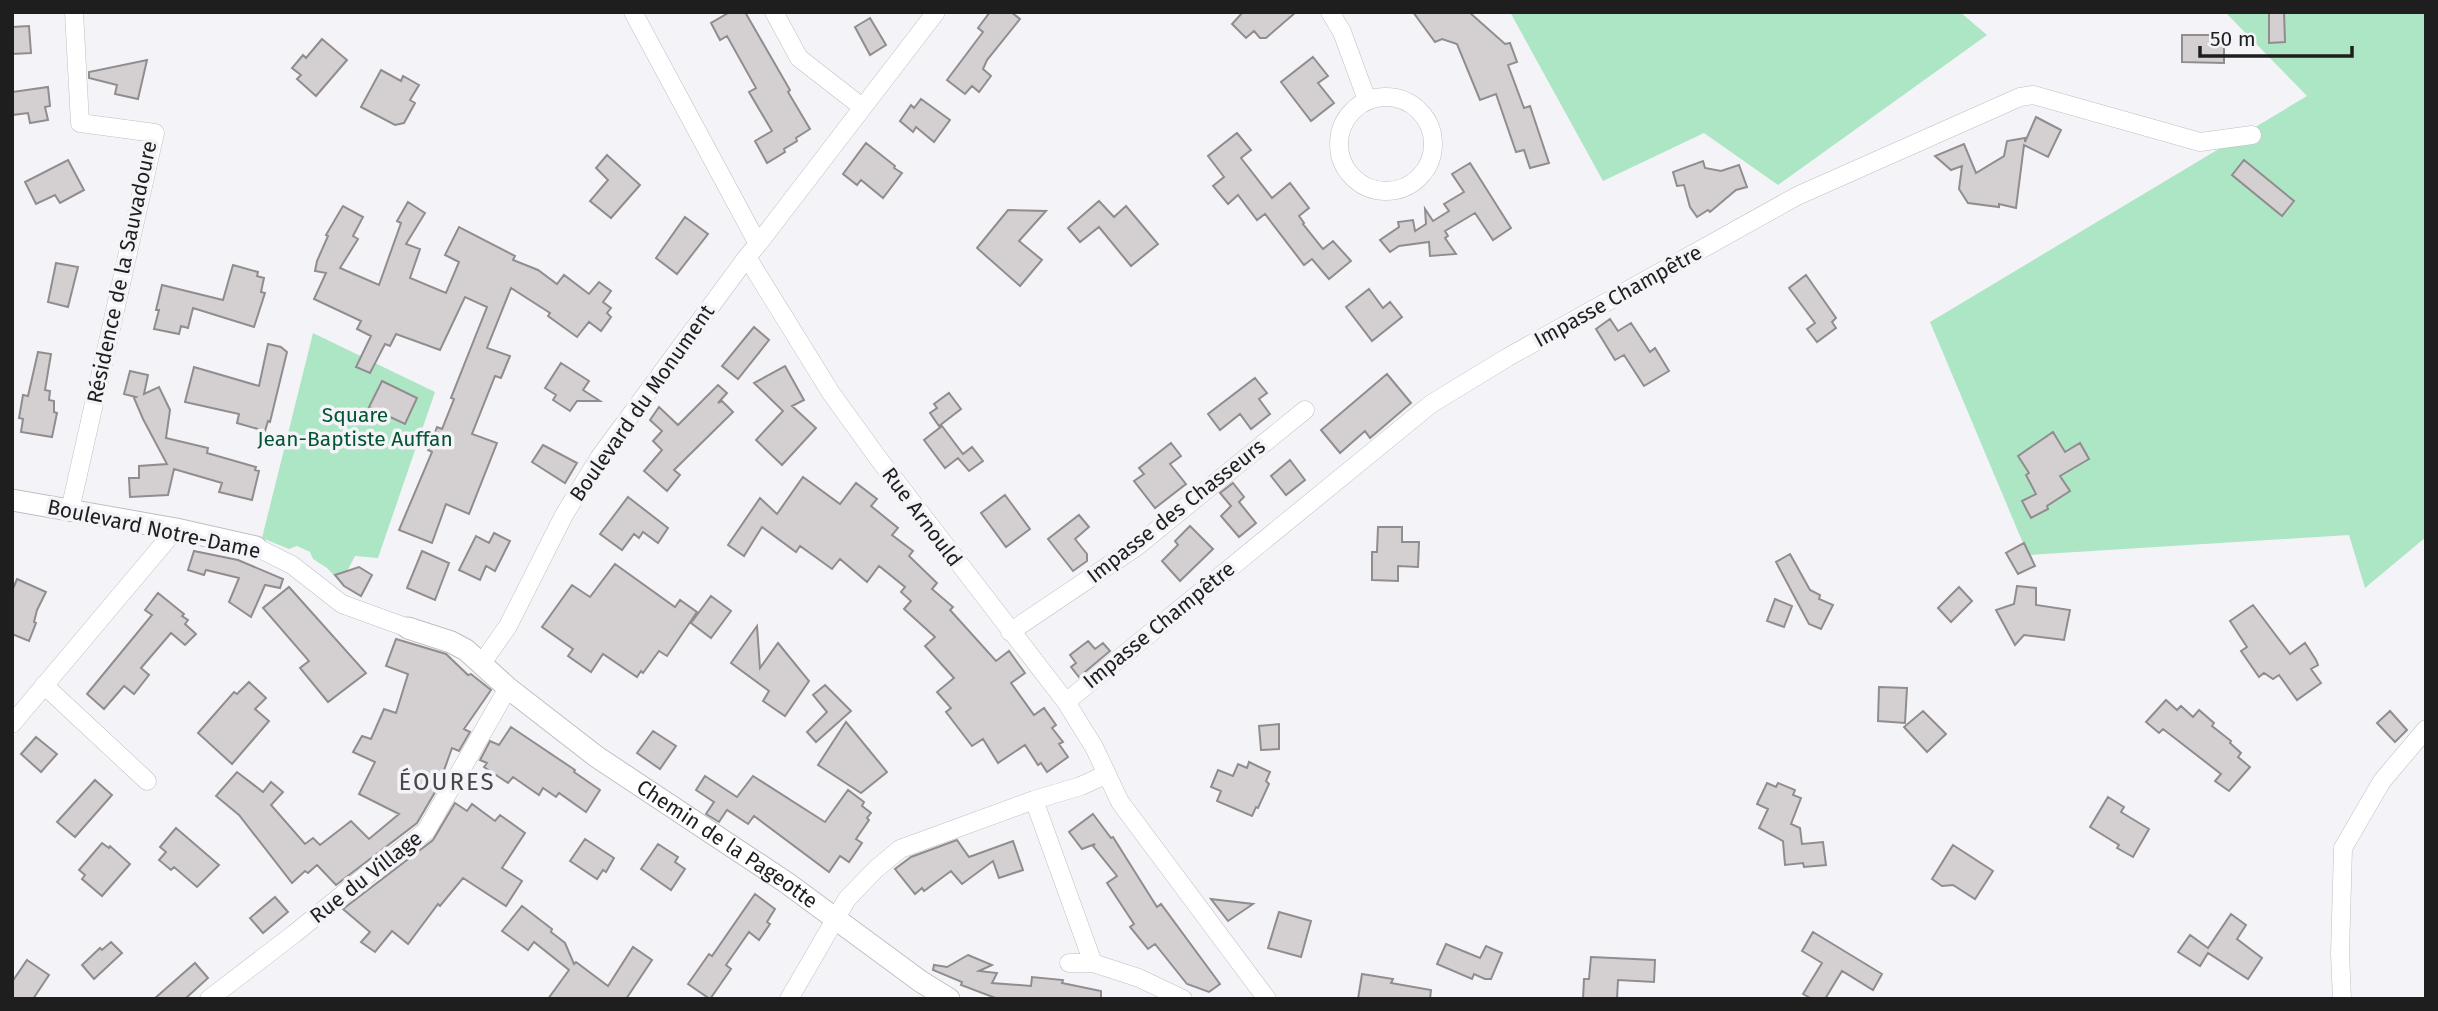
<svg xmlns="http://www.w3.org/2000/svg" width="2438" height="1011" viewBox="0 0 2438 1011" font-family="'Fira Sans',sans-serif">
	<rect width="100%" height="100%" fill="#f4f4f8"/>
	<path fill="#ace6c5" d="M1510,12H1960L1987,35L1778,185L1704,133L1603,181Z
		M2225,12H2426V537L2365,588L2349,535L2028,555L1930,322L2307,96Z
		M313,333L435,392L378,558L355,556L341,583L327,568L313,559L310,552L297,546L289,549L262,538Z"/>
	<path fill="#d4d0d1" stroke="#918d8e" stroke-width="2" d="M730,12H745L790,90L788,92L810,129L796,138L797,141L784,149L785,152L767,163L755,141L772,131L749,92L756,88L727,36L720,40L711,23Z
		M990,12H1011L1020,19L987,60L983,69L991,76L979,92L972,86L965,94L947,80L983,32L978,28Z
		M1243,12H1296L1266,38H1260L1254,31L1246,38L1232,24Z
		M1413,12H1469L1505,44L1510,43L1517,62L1508,65L1524,108L1530,106L1549,163L1530,168L1524,150L1516,152L1496,94L1480,100L1457,44L1442,39L1435,42Z
		M2269,12H2284L2285,42L2269,43Z
		M870,18L886,45L870,55L855,27Z
		M29,26L31,53L12,54V27Z
		M2182,35H2224V63L2182,62Z
		M322,39L347,60L316,96L297,79L301,75L292,68L303,55L306,58Z
		M1313,57L1328,76L1318,83L1334,103L1311,121L1281,82Z
		M147,60L138,99L115,94L117,85L89,78V72Z
		M381,70L401,81L403,76L419,85L410,100L415,103L404,123L395,125L361,107Z
		M48,87L50,106L45,107L48,120L30,123L28,113L12,115V92Z
		M921,99L950,120L934,142L916,127L913,132L900,121L911,105L914,108Z
		M2036,117L2061,130L2048,157L2024,145L2016,208L1999,204V207L1968,203L1959,189L1962,166L1951,170L1935,156L1964,144L1976,173L2004,156L2007,141L2025,138V142Z
		M1237,133L1251,150L1241,158L1272,198L1290,183L1309,208L1299,216L1304,223L1303,224L1323,249L1333,241L1351,261L1329,279L1312,259L1304,265L1265,214L1257,220L1238,195L1228,204L1213,186L1224,177L1208,156Z
		M866,143L895,166L894,168L902,173L883,198L861,180L857,185L843,174Z
		M607,155L640,185L611,218L590,201L608,180L596,168Z
		M68,160L84,190L60,203L55,195L36,204L25,182Z
		M2244,160L2294,201L2282,216L2232,175Z
		M1703,161L1705,168L1721,171L1739,165L1747,187L1736,190L1710,212L1708,210L1697,217L1690,207L1684,185L1677,186L1673,172Z
		M1470,163L1511,228L1493,240L1475,213L1445,231L1448,236L1445,238L1456,254L1430,256L1429,242L1399,246L1390,252L1380,240L1399,227L1398,222L1413,220L1415,231L1426,224L1425,209L1433,221L1449,211L1444,204L1464,192L1452,174Z
		M1099,201L1114,217L1126,206L1158,244L1131,266L1099,227L1080,242L1068,228Z
		M408,202L425,213L406,244L420,249L410,278L446,293L459,262L445,255L459,227L515,256L513,260L538,270L557,284L564,275L589,294L599,282L611,291L603,302L611,308L607,313L611,317L601,331L589,322L577,337L548,316L550,313L511,288L487,348L510,356L501,378L495,376L472,434L497,443L469,514L446,504L432,543L399,530L432,452L428,450L437,427L442,429L454,399L451,398L487,307L465,297L440,350L396,334L390,346L385,344L370,373L356,367L371,336L357,329L361,321L314,299L326,273L315,271L317,261L328,236L326,235L343,206L363,217L353,236L358,239L340,268L379,285L401,223L397,221Z
		M1008,210L1046,211L1019,241L1042,260L1020,286L977,248Z
		M685,217L708,234L677,274L656,258Z
		M56,263L78,267L68,307L48,302Z
		M233,265L258,272L257,276L264,278L261,292L265,293L254,327L193,308L188,328L181,326L179,334L154,329L159,310H156L162,285L223,300Z
		M1806,275L1836,318L1832,322L1836,328L1817,342L1807,329L1815,323L1789,288Z
		M1369,289L1383,308L1390,302L1402,317L1372,341L1346,307Z
		M1610,319L1618,331L1631,323L1650,352L1655,348L1669,371L1644,386L1624,355L1615,360L1596,329Z
		M754,327L769,340L738,379L722,366Z
		M268,344L281,347L287,352L270,422L268,421L265,431L237,423L239,414L185,402L194,367L259,386Z
		M38,352L51,354L45,390L50,391L49,400L54,401V412L57,413L52,437L21,432L23,419L19,418L23,395L28,396Z
		M561,363L589,381L583,390L600,401H577L570,411L553,400L556,395L545,388Z
		M785,366L804,400L792,406L816,428L782,465L756,440L783,411L754,383Z
		M130,371L148,375L144,394L159,387L170,410L166,438L208,448L207,453L256,467L255,470L259,471L252,500L219,492L222,483L174,469L168,495L130,497L129,478H139V466L167,464L143,419L134,398L136,397L124,394Z
		M1387,374L1411,403L1370,438L1365,431L1340,453L1321,430Z
		M1255,378L1267,393L1259,399L1270,414L1251,429L1240,414L1220,430L1208,414Z
		M382,381L417,398L405,424L369,407Z
		M718,385L727,393L718,403L722,401L733,412L674,470L680,475L667,491L644,471L662,450L653,441L662,431L650,420L659,407L678,425Z
		M949,393L961,409L939,426L930,413L937,408L934,404Z
		M942,426L963,454L972,447L983,461L969,471L958,458L945,468L924,440Z
		M2053,432L2065,452L2080,443L2089,459L2060,476L2070,491L2047,506L2048,509L2031,518L2022,501L2036,494L2026,475L2029,473L2018,456Z
		M1171,443L1181,456L1170,464L1186,484L1155,508L1134,481L1144,474L1139,468Z
		M543,445L577,463L565,483L532,462Z
		M1290,460L1305,480L1286,495L1271,476Z
		M803,477L840,504L856,483L877,499L871,506L898,528L892,535L913,551L909,556L937,583L932,589L953,607L950,610L996,661L1009,651L1025,673L1011,683L1034,715L1044,708L1056,725L1052,728L1063,742L1059,744L1068,757L1047,772L1041,763L1038,765L1025,745L998,763L983,739L972,746L946,712L951,708L937,692L954,678L925,646L935,637L904,609L911,601L901,592L905,587L879,566L867,582L840,559L832,569L800,546L796,552L762,527L744,556L728,545L760,498L777,514Z
		M1233,483L1244,497L1239,502L1256,523L1239,537L1221,516L1231,506L1220,493Z
		M1005,495L1030,529L1006,547L981,513Z
		M628,497L668,528L658,543L643,532L639,538L634,534L622,550L600,534Z
		M1079,515L1089,527L1075,539L1087,554V561L1073,571L1048,539Z
		M1190,526L1213,549L1180,581L1162,561L1178,545L1175,541Z
		M1378,527H1402V542H1419L1418,567L1398,566V581L1372,580V552H1377Z
		M494,533L510,541L495,571L486,566L480,580L459,570L476,536L489,543Z
		M2024,543L2035,566L2018,574L2006,553Z
		M194,551L238,560L283,579L280,588L265,585L251,617L229,602L239,578L206,570L204,575L188,570Z
		M422,551L449,563L435,600L407,588Z
		M1790,554L1810,590L1820,595L1819,599L1833,605L1821,629L1809,624L1776,562Z
		M615,564L675,607L680,600L697,612L667,656L659,651L643,673L641,671L637,677L603,654L591,672L568,656L573,649L542,627L572,585L590,597Z
		M359,567L372,575L361,596L344,586L335,575Z
		M17,579L46,592L37,610L34,622L36,623L29,641L12,634V591Z
		M2017,586L2036,588V605L2070,610L2064,640L2024,635L2015,645L1996,610L2014,604Z
		M289,587L366,673L328,702L300,668L309,661L263,608Z
		M1959,587L1972,601L1951,622L1938,608Z
		M158,593L184,614L182,616L188,620L185,624L196,634L185,645L171,633L141,668L149,675L134,694L124,686L104,709L87,694L152,615L145,610Z
		M711,596L731,611L711,638L691,623Z
		M1775,599L1792,606L1784,627L1767,621Z
		M2253,605L2290,654L2305,643L2316,660L2318,665L2311,669L2321,683L2297,700L2279,675L2273,679L2264,673L2259,677L2241,651L2247,647L2230,621Z
		M757,626L760,668L778,643L809,681L785,716L763,701L769,691L731,663Z
		M396,639L446,654L468,675L471,674L491,690L464,729L470,732L459,751L452,748L438,787L417,823L336,885L317,865L308,873L305,871L292,883L239,815L216,796L237,772L263,792L271,782L283,792L271,805L305,844L313,838L320,845L351,821L369,839L399,814L359,794L375,762L353,752L362,736L371,739L384,709L396,713L408,674L386,666Z
		M1088,641L1095,649L1103,643L1110,651L1079,677L1071,667L1076,663L1070,655Z
		M249,682L266,698L255,709L269,721L232,764L198,733L234,692L237,694Z
		M825,685L851,711L816,742L807,732L827,712L813,695Z
		M1879,687L1907,688L1905,723L1878,721Z
		M2166,700L2177,710L2181,706L2193,717L2199,710L2214,723L2212,726L2231,741L2230,743L2241,753L2238,757L2250,767L2229,791L2215,781L2221,774L2163,729L2159,733L2146,722Z
		M1923,711L1946,734L1927,752L1904,727Z
		M2390,711L2407,730L2395,742L2377,723Z
		M846,722L887,772L861,793L818,765Z
		M1279,724V749L1261,750L1259,726Z
		M511,727L575,770L574,772L600,790L586,812L559,793L556,797L543,788L539,795L513,777L508,783L484,767L487,763L480,760L490,741L499,745Z
		M653,731L676,746L660,769L637,753Z
		M36,737L57,754L41,772L21,754Z
		M1249,762L1270,772L1266,781L1269,784L1258,808L1256,807L1252,816L1217,801L1221,791L1211,787L1218,770L1233,776L1238,764L1247,768Z
		M705,776L737,797L753,776L825,822L848,790L864,802L862,806L871,813L867,818L869,820L856,839L862,843L849,862L840,856L829,872L754,816L748,824L727,810L719,822L706,814L714,802L696,790Z
		M95,780L112,795L75,837L57,822Z
		M1767,783L1776,787L1778,783L1795,790L1793,795L1801,798L1791,824L1800,828L1802,844L1823,842L1826,865L1804,867L1803,863L1785,865L1783,841L1759,828L1768,809L1757,804Z
		M2108,797L2124,807L2121,812L2149,829L2133,857L2117,848L2119,845L2090,827Z
		M455,803L467,811L472,804L495,821L500,815L525,833L502,868L522,881L506,906L463,878L440,906L438,904L408,944L392,931L375,952L361,942L370,932L343,909L433,840Z
		M1093,814L1111,838L1113,837L1157,907L1161,904L1220,984L1209,992L1187,984L1155,944L1148,949L1130,927L1134,924L1107,883L1117,876L1093,846L1095,844L1082,849L1069,832Z
		M176,828L219,865L197,887L174,867L171,870L159,860L166,852L160,847Z
		M585,839L614,858L606,872L603,870L597,879L570,861Z
		M957,840L969,857L1013,841L1023,870L999,878L993,861L962,884L951,871L924,891L922,888L915,894L895,869L911,857Z
		M102,843L109,848L110,846L130,864L102,896L82,879L85,875L79,870Z
		M658,844L678,857L675,862L685,869L671,890L641,869Z
		M1953,845L1993,871L1975,899L1953,885L1942,886L1932,879Z
		M755,894L775,909L767,922L770,924L759,940L749,932L726,965L731,969L710,999L688,984L709,954L712,956Z
		M275,897L288,912L263,933L250,918Z
		M1211,899L1253,904L1228,921Z
		M522,906L552,929L551,932L565,943L574,964L576,962L608,986L633,947L652,960L626,999H548L569,970L534,942L528,950L502,931Z
		M1279,912L1311,921L1301,957L1268,948Z
		M2231,914L2246,925L2237,939L2262,958L2248,979L2208,953L2200,966L2178,952L2190,935L2208,948Z
		M1813,932L1882,974L1873,990L1842,971L1825,999H1812L1803,994L1822,963L1802,951Z
		M111,942L122,953L94,979L82,965L100,948L102,950Z
		M1446,944L1480,958L1486,946L1502,953L1491,979H1485L1474,974L1472,979L1437,964Z
		M968,955L992,965L979,971L997,973L992,983L1031,986L1032,977L1063,980L1062,983L1101,991V999H998L961,985L962,982L933,970L934,965L947,967Z
		M1591,957L1655,960L1654,982L1618,980L1617,999H1583L1584,979H1589Z
		M27,960L49,975L33,999H12V982Z
		M195,963L208,978L185,999H154Z
		M1362,974L1393,979L1391,983L1431,990L1430,999H1358Z"/>
	<g fill="none" stroke-linecap="round" stroke-linejoin="round">
		<g stroke="#bfbfc3" stroke-width="19">
			<path id="minor" d="M633,12L758,244L747,257L831,393L878,458L1066,702L1094,747L1120,802L1267,999
				M774,12L799,58L862,107
				M1330,12L1342,32L1367,100
				M1339 144a47 47 0 1 1 94 0a47 47 0 1 1-94 0Z
				M758,244L936,12
				M70,510L155,133L80,123L74,12
				M256,547L292,565L342,604L408,628
				M1010,632L1136,547L1305,410
				M482,663L508,626L564,515L599,458L747,257
				M44,685L147,781
				M1066,702L1431,404L1508,357L1797,196L2020,97L2033,95L2200,142L2252,135
				M12,724L176,529
				M1034,800L1093,963L1139,978L1183,999
				M1069,963H1093
				M209,999L294,934L373,870L384,864L426,831L508,688
				M789,999L847,899L876,869L900,849L1034,800L1081,786L1107,774
				M2342,999L2340,954L2343,848L2382,781L2426,729"/>
		</g>
		<g stroke="#bfbfc3" stroke-width="23">
			<g id="tertiary">
				<path d="M12,500L176,529L256,547"/>
				<path id="s1" d="M408,628L451,642L466,650L508,688L597,757L787,883L920,981L949,999"/>
			</g>
		</g>
		<use href="#minor" stroke="#fff" stroke-width="18"/>
		<use href="#tertiary" stroke="#fff" stroke-width="21"/>
	</g>
	<g text-anchor="middle" dominant-baseline="central" stroke-width="7" stroke-linejoin="round" paint-order="stroke">
		<g font-size="21" fill="#1e1e1f" stroke="#f4f4f8">
			<text transform="translate(122 272) rotate(-78)">Résidence de la Sauvadoure</text>
			<text transform="translate(1618 296) rotate(-29)">Impasse Champêtre</text>
			<text transform="translate(642 403) rotate(-55)">Boulevard du Monument</text>
			<text transform="translate(1176 511) rotate(-38)">Impasse des Chasseurs</text>
			<text transform="translate(922 517) rotate(53)">Rue Arnould</text>
			<text transform="translate(154 529) rotate(12)">Boulevard Notre-Dame</text>
			<text transform="translate(1159 625) rotate(-39)">Impasse Champêtre</text>
			<text stroke="none"><textPath href="#s1" startOffset="388">Chemin de la Pageotte</textPath></text>
			<text transform="translate(366 877) rotate(-38)">Rue du Village</text>
		</g>
		<g font-size="21" fill="#025433" stroke="#f4f4f8">
			<text x="355" y="415">Square<tspan x="355" dy="24">Jean-Baptiste Auffan</tspan></text>
		</g>
		<g font-size="24" letter-spacing="2" fill="#48484c" stroke="#f4f4f8">
			<text x="447" y="782">ÉOURES</text>
		</g>
	</g>
	<rect width="2438" height="1011" fill="none" stroke="#1e1e1f" stroke-width="28"/>
	<path d="M2200 46v10h152v-10" fill="none" stroke="#1e1e1f" stroke-width="3.5"/>
	<text x="2210" y="46" font-size="21" fill="#1e1e1f" stroke="#f4f4f8" stroke-width="5" paint-order="stroke">50 m</text>
</svg>
